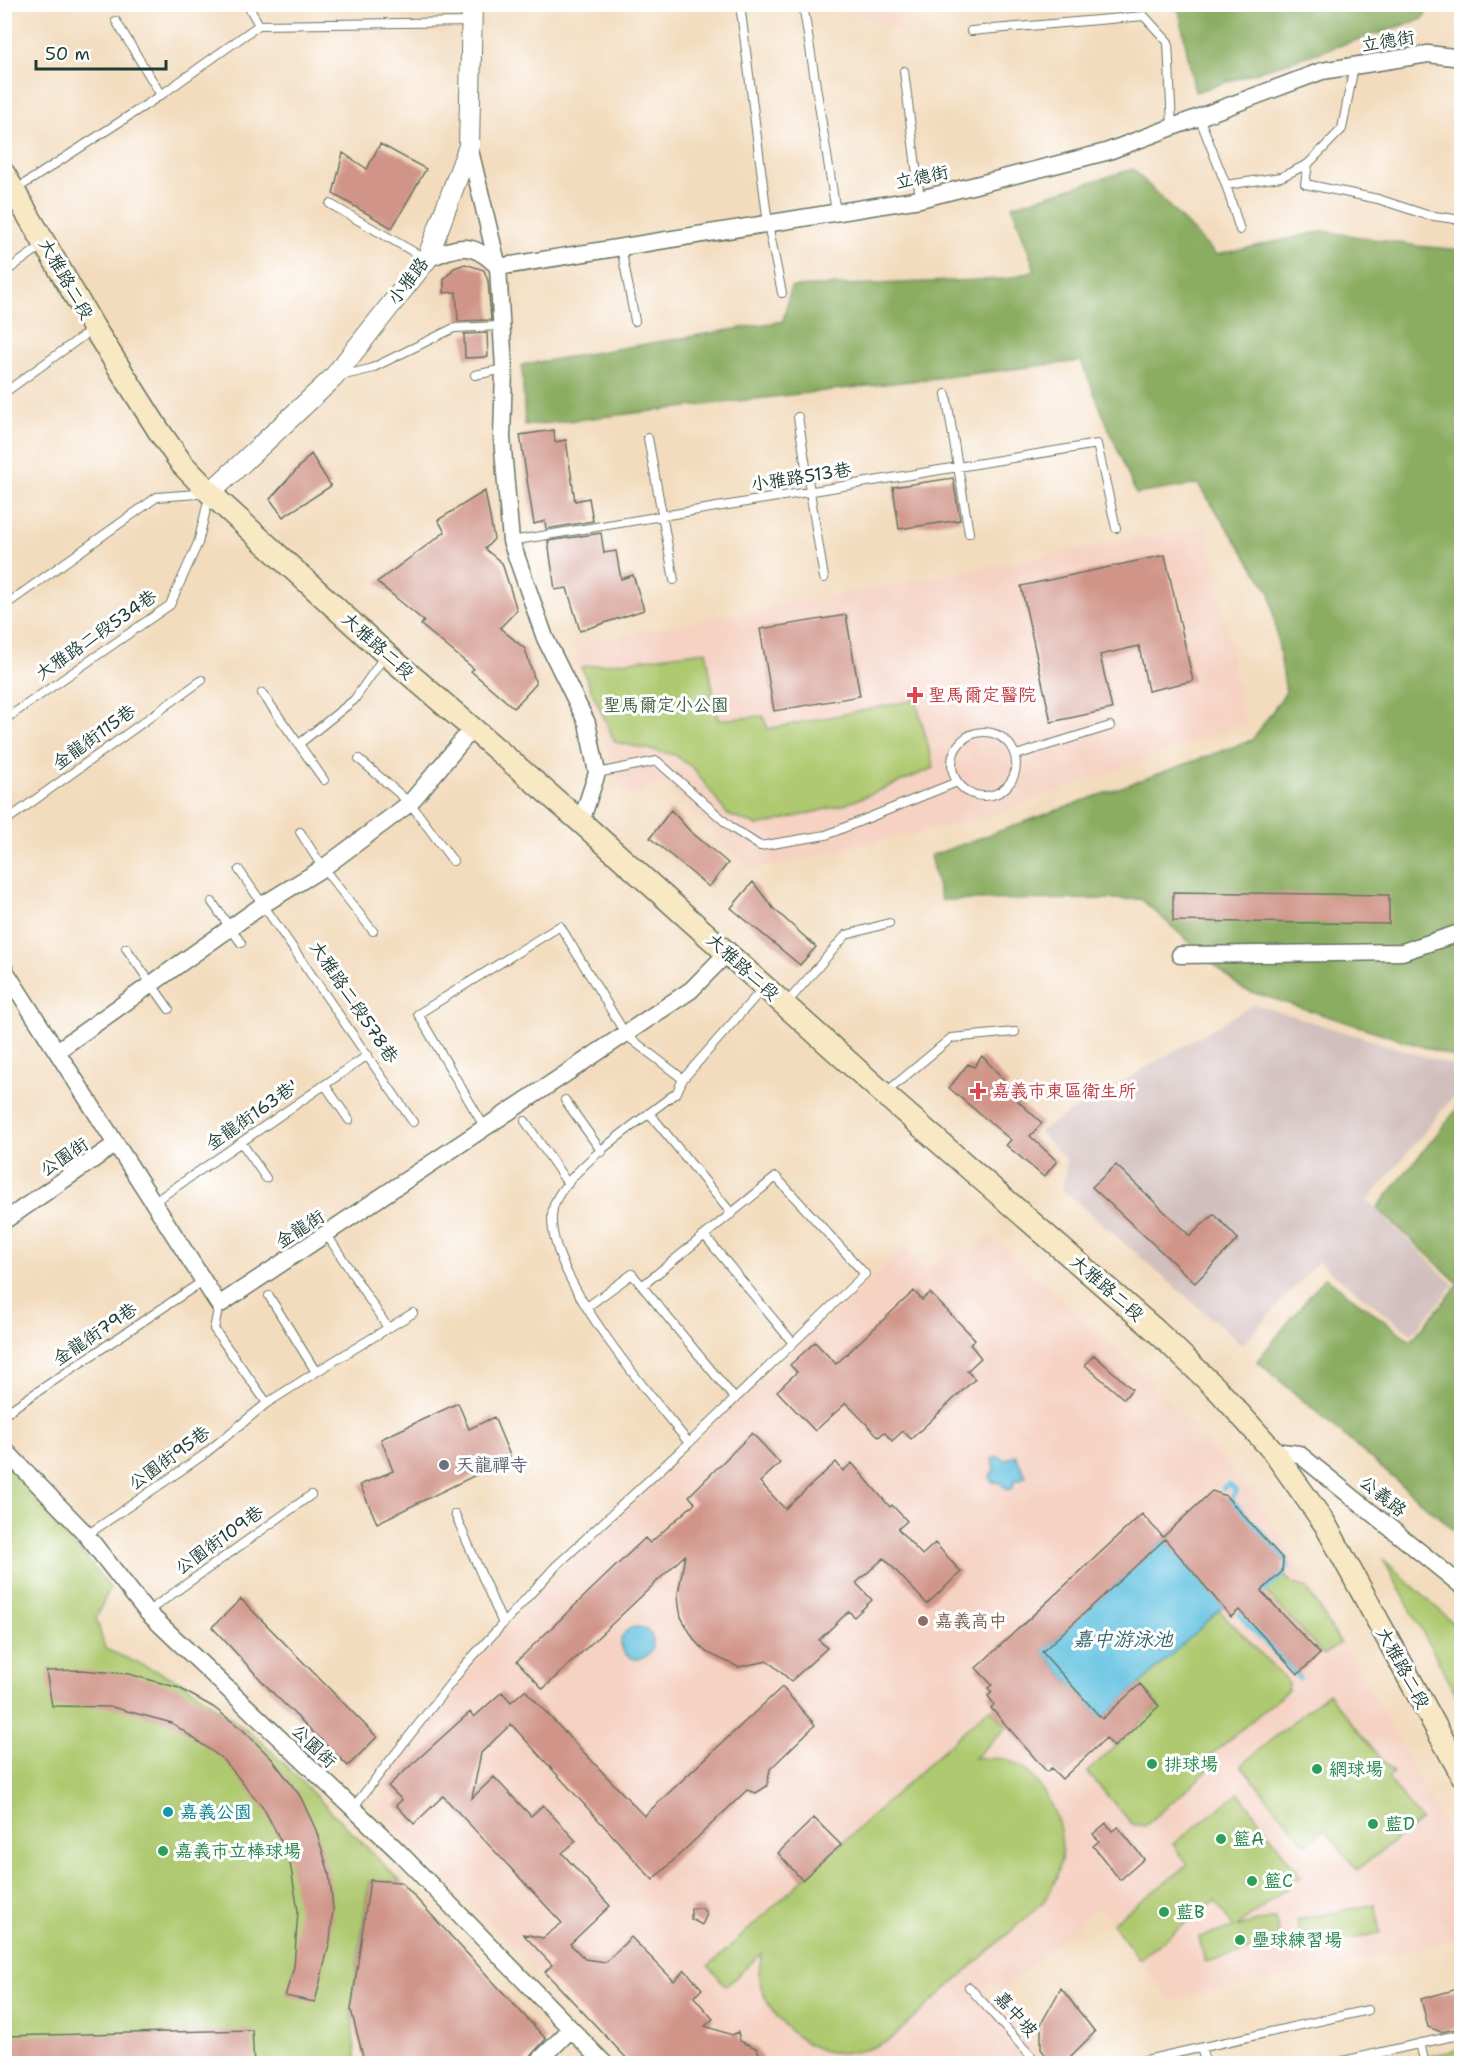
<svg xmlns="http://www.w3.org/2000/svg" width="1466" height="2068" viewBox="0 0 1466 2068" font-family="'Shantell Sans','LXGW WenKai TC',sans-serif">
	<rect width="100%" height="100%" fill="#fff"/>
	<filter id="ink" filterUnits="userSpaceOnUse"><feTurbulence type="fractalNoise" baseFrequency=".0167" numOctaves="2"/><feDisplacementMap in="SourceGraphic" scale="12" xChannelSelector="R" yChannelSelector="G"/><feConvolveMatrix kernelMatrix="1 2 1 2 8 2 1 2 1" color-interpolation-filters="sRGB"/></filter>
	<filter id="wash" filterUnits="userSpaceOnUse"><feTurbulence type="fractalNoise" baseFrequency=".008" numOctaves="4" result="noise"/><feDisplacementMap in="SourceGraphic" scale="24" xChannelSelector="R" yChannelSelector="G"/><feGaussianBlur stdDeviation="1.35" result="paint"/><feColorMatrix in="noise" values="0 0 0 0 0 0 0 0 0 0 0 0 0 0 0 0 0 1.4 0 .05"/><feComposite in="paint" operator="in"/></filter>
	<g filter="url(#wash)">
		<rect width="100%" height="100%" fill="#f3dcbe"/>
		<path fill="#f5d2c2" d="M837,5H902L900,31Z
			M1206,526L1245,723L983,818L752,870L664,783L623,798L574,644Z
			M989,1234L1136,1367L1255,1494L1376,1698L1461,1858V1939L1170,2001L1100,1906L1002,1992L991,1981L983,1988L1048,2063H627L377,1808L385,1799L383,1777L468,1671L561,1571L905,1247L925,1271L960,1242L974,1252Z"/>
		<path fill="#d1bfbd" d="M1254,1004L1461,1068V1087L1368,1201L1454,1285L1412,1334L1318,1262L1242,1345L1063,1190L1066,1160L1039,1131Z"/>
		<path fill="#afc96f" stroke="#678352" stroke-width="1.5" d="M706,651L718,720L763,716L768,729L916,700L934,768L846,804L759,826L728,815L694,769L675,755L615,742L581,667Z
			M4,1455L110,1588L96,1617L105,1649L184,1683L263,1743L401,1882L369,1881L351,2010L356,2063H5Z
			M1383,1559L1461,1630V1703Z
			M1283,1574L1292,1583L1307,1588L1340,1643L1324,1655L1265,1591Z
			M1219,1610L1289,1683L1288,1690L1205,1760L1211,1768L1145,1826L1132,1824L1087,1772L1159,1706L1140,1684Z
			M1328,1693L1393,1773L1388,1778L1421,1820L1357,1870L1325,1829L1306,1845L1241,1765Z
			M989,1708L1007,1727L974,1758C986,1758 1000,1757 1011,1762C1024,1767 1035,1779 1042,1790C1067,1826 1069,1866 1043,1902L888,2041C870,2049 852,2055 831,2052C798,2048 758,2005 759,1971C760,1965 761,1959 762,1953L726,1986L709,1966Z
			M1239,1793L1301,1877L1236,1927L1275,1918L1281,1943L1205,1962L1199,1937L1234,1928L1215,1901L1139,1959L1112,1923L1188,1865L1173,1844Z
			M1375,1904L1380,1933L1302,1949L1297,1920Z
			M1461,2049V2063H1399Z"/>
		<path fill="#8bad62" stroke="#55754b" stroke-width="1.5" d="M927,5V4L1031,5L926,15Z
			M1164,5H1429L1423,19L1195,92L1179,10Z
			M1133,169L1216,255L1323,231L1417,246L1461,250V1059L1242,989L1141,899L941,900L930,856L1252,740L1286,692L1270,592L1198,484L1136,494L1081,361L525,426L522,365L783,321L791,287L1007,279L1035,270L1012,206Z
			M1461,1104V1536L1257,1361L1325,1277L1411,1341L1459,1284L1377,1208Z"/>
		<path fill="#63c2e1" stroke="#41808a" stroke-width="1.5" d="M1015,1455L1026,1476L1020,1480H1014L1013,1488L1008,1490L1000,1483L992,1482L990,1477L994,1470L992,1459L997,1456L1005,1460Z
			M1165,1539L1223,1607L1102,1719L1042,1652Z
			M621 1643a16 16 0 1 1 32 0a16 16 0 1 1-32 0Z"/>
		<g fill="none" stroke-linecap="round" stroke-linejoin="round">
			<path stroke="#63c2e1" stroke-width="5" d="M1223,1488L1229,1484L1236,1491L1231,1499L1282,1554L1288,1565L1286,1571L1259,1596
				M1246,1608L1239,1615L1299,1678"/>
		</g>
		<g id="blocks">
			<path fill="#d09488" d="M380,144L426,169L392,228L333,194L343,153L367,169Z
				M465,264L484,270L488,281L491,320L458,321L456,292L444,293V279L454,268Z
				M487,333L488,357L465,358L464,334Z
				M554,430L555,442L566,440L575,501L589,498L593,521L546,529L545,521L534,524L520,435Z
				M311,454L331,486L283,517L270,499Z
				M953,478L960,520L899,529L893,487Z
				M485,491L494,539L485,549L502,563L517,610L500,628L525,649L536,684L514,708L471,671L474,669L421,625L424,621L377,582L445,532L438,520Z
				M601,533L604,553L616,551L621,579L633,575L644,610L580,631L567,588L555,590L548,541Z
				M1165,555L1193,681L1148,691L1139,646L1100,655L1112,709L1051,722L1021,586Z
				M846,615L860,696L774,711L760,629Z
				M671,810L690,831L728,863L709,887L650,838Z
				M753,882L773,908L816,947L800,965L731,908Z
				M1173,892L1389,895V924L1173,921Z
				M982,1056L1009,1085L1005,1089L1042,1123L1030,1136L1057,1161L1044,1177L1006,1145L1011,1140L949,1088L968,1064L974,1067Z
				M1116,1165L1190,1236L1214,1214L1238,1239L1195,1283L1092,1187Z
				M914,1291L922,1300L930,1293L975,1339L970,1344L981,1358L967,1371L975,1379L911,1439L903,1431L892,1441L884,1432L879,1437L846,1403L815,1431L777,1391L797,1372L790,1365L815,1342L836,1364Z
				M1094,1355L1132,1389L1124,1399L1085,1365Z
				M458,1403L469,1429L494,1417L511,1458L377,1523L360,1485L393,1471L381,1439Z
				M752,1433L780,1463L760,1482L785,1509L836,1462L843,1471L852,1463L890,1507L892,1505L907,1521L898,1529L922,1555L935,1543L961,1572L927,1604L884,1558L856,1583L872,1600L854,1617L849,1611L819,1640L827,1648L791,1681L768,1661L738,1667L706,1652L695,1641L681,1617L679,1606L678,1594L685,1555L543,1689L517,1661L645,1538L650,1543L695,1503L689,1496Z
				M1212,1491L1226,1496L1283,1559L1282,1572L1261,1591L1320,1654L1298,1674L1239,1610L1231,1617L1165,1539L1042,1652L1102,1719L1140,1684L1159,1706L1114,1747L1106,1738L1062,1779L1051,1768L1047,1772L991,1708L994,1704L988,1696L992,1692L988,1688L992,1685L976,1668L1142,1514L1163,1537Z
				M241,1599L377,1737L348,1766L275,1695L212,1627Z
				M81,1670L129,1674L179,1688L213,1707L243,1730L272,1759L300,1796L316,1830L329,1873L333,1908L330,1941L315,2002L285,1996L294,1967L298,1911L289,1857L264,1809L224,1760L172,1723L112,1707L52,1706L46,1671Z
				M782,1687L815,1725L770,1769L767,1786L756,1793L747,1790L653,1880L511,1724L481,1753L472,1798L494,1777L531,1816L543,1805L576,1841L562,1853L610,1906L570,1944L585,1959L606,1962L631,1937L674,1981L685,1970L702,1989L694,1997L713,2019L705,2026L732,2035L738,2032L740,2041L756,2048L766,2064H632L545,1972L552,1965L523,1934L543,1938L562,1923L443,1796L414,1824L396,1805L402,1800L388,1786L470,1712L474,1717L502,1692L511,1702L525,1690L644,1816Z
				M814,1818L841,1845L802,1880L778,1853Z
				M1106,1823L1112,1831L1118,1827L1144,1859L1120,1880L1093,1846L1099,1841L1093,1834Z
				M370,1880L401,1882L546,2039L523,2064H365L351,2010Z
				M691,1908H702L707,1914L702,1925L691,1919Z
				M1061,1988L1095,2032L1063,2064H1052L1041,2049V2024Z
				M1461,1988V2028L1441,2032L1428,2027L1421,1999Z
				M252,2030L254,2064H4V2036Z"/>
		</g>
	</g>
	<g filter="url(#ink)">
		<use href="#blocks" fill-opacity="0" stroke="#697564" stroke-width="1.5"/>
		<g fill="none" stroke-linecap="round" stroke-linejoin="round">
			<g stroke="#697564" stroke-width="10">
				<path id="service" d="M247,4L259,25
					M740,4L768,224L782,293
					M803,4L836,212
					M116,21L161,95
					M971,31L1144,16L1168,42L1172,127
					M904,71L920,199
					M1199,117L1226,185L1240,230
					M1308,164L1342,129L1354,66
					M1226,185L1281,177L1308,164L1305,184L1378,199L1427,215L1462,220
					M15,190L161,95L259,25L473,22
					M330,204L426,259
					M621,247L635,321
					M4,273L43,245
					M475,375L504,369
					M340,376L370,369L454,328L500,326
					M4,393L94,328
					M946,394L969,533
					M798,417L824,578
					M648,438L674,580
					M511,541L1097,444L1116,528
					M4,606L157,497L210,493L198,543L170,605L4,720
					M262,693L324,780L299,744L354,700L386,654
					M952 764a32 32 0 1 1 64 0a32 32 0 1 1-64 0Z
					M1016,755L1110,726
					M359,759L410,803L453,861
					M597,773L657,761L732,828L760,846L826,835L957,782
					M4,822L202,680
					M300,832L323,868L373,931
					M239,870L413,1122
					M212,902L241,943
					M126,948L169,1009
					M785,1005L846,935L889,923
					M683,1079L764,987
					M325,1085L349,1120
					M884,1094L951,1038L1015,1032
					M565,1100L602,1152
					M650,1114L732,1214
					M525,1121L568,1184
					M241,1142L266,1178
					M154,1202L368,1055
					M327,1235L388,1328
					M705,1236L793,1343
					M642,1286L776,1177L865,1274L689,1443
					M587,1307L632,1274L735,1399
					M316,1372L413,1313
					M267,1403L316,1372L269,1296
					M4,1414L203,1281
					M455,1514L503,1624
					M87,1535L202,1456L267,1403L214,1329L219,1305
					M147,1612L311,1495
					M352,1809L464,1666L556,1566L689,1443C654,1399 525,1254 557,1198C579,1160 642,1120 677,1092L683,1079L626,1035L560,926L418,1014L485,1128
					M969,1987L1038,2064
					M1420,2043L1425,2064
					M1201,2048L1206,2064
					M1128,2064L1368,2010
					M1330,2064L1462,2034"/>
			</g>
			<g stroke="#697564" stroke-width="19">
				<path id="minor" d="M469,146L498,267L920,199L1106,152L1322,71L1428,54L1462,58
					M427,259C459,246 472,240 498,267L504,369L502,438L511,541L545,638L587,723L597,773L581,822
					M1180,955L1402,952L1462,932
					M4,969L219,1305L691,990L727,953
					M57,1051L264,904L323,868L410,803L472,729
					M4,1221L116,1144
					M4,1449L84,1532L147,1612L398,1851L605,2064
					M1273,1451L1299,1454L1462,1586
					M536,2064L571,2029"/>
			</g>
			<g stroke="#697564" stroke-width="22">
				<path id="tertiary" d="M210,493L333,378L427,259L469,146L472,4"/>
			</g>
			<g stroke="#697564" stroke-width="25">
				<path id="secondary" d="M4,174L94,328L159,431L182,464L210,493L386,654L581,822L884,1094L1155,1330L1219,1391L1273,1451L1325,1524L1462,1775"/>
			</g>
			<use href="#service" stroke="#fff" stroke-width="8"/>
			<use href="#minor" stroke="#fff" stroke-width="16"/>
			<use href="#tertiary" stroke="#fff" stroke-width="20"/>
			<use href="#secondary" stroke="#f8e8c3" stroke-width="22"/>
		</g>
	</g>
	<g fill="#e0444e" stroke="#fff" stroke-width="2">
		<path d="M912 686h6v6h6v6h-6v6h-6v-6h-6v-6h6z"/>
		<path d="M975 1082h6v6h6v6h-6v6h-6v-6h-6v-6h6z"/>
	</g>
	<circle fill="#6b7280" stroke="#fff" stroke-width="2" cx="444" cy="1465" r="6"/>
	<circle fill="#8d6e63" stroke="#fff" stroke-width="2" cx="923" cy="1621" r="6"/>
	<g fill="#2e9e5b" stroke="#fff" stroke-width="2">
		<circle cx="1152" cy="1764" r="6"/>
		<circle cx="1317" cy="1769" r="6"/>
		<circle cx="1373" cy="1824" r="6"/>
		<circle cx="1221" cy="1839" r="6"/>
		<circle cx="163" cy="1851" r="6"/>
		<circle cx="1252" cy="1881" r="6"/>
		<circle cx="1164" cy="1912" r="6"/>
		<circle cx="1240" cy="1940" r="6"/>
	</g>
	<circle fill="#0f9aa8" stroke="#fff" stroke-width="2" cx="168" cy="1812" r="6"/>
	<g text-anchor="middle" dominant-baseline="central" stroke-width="6" stroke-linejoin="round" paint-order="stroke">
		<g font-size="18" fill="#1f3d34" stroke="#fff">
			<text transform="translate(1388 41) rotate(-9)">立德街</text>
			<text transform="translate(922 177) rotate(-12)">立德街</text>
			<text transform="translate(66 279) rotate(60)">大雅路二段</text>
			<text transform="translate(408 281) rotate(-53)">小雅路</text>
			<text transform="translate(801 477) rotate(-9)">小雅路513巷</text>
			<text transform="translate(96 635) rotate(-35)">大雅路二段534巷</text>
			<text transform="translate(378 646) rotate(42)">大雅路二段</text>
			<text transform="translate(94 737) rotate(-36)">金龍街115巷</text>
			<text transform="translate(743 967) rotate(42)">大雅路二段</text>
			<text transform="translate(354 1002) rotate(56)">大雅路二段578巷</text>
			<text transform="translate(252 1115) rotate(-35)">金龍街163巷'</text>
			<text transform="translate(64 1157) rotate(-34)">公園街</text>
			<text transform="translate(300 1229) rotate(-33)">金龍街</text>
			<text transform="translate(1107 1288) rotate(41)">大雅路二段</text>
			<text transform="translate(95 1334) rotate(-34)">金龍街79巷</text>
			<text transform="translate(169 1458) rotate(-36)">公園街95巷</text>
			<text transform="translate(1383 1496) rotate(39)">公義路</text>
			<text transform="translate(219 1540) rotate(-36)">公園街109巷</text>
			<text transform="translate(1403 1668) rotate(61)">大雅路二段</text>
			<text transform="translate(314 1746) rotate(44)">公園街</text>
			<text transform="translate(1016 2014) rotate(48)">嘉中坡</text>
		</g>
		<g font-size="18" fill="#be3a42" stroke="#fff" text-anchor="start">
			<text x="928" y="695">聖馬爾定醫院</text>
			<text x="992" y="1091">嘉義市東區衛生所</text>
		</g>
		<g font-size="18" fill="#436043" stroke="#fff">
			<text x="666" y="705">聖馬爾定小公園</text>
		</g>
		<g font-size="18" fill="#5b616d" stroke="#fff" text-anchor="start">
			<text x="456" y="1465">天龍禪寺</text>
		</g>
		<g font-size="18" fill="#785e54" stroke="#fff" text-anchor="start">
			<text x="935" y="1621">嘉義高中</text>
		</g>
		<g font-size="18" fill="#27864d" stroke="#fff" text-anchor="start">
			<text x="1164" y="1764">排球場</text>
			<text x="1329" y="1769">網球場</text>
			<text x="1385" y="1824">藍D</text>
			<text x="1233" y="1839">籃A</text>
			<text x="175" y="1851">嘉義市立棒球場</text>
			<text x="1264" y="1881">籃C</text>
			<text x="1176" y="1912">藍B</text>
			<text x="1252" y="1940">壘球練習場</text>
		</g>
		<g font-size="18" fill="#0d838f" stroke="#fff" text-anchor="start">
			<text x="180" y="1812">嘉義公園</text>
		</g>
		<g font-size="20" font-style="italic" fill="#336568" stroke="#fff">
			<text x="1123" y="1639">嘉中游泳池</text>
		</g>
	</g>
	<rect width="1466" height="2068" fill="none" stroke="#fff" stroke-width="24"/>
	<path d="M36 60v9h130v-9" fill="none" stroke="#1f3d34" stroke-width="3"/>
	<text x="45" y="60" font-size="18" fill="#1f3d34" stroke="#ffffff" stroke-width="4.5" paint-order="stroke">50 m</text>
</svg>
